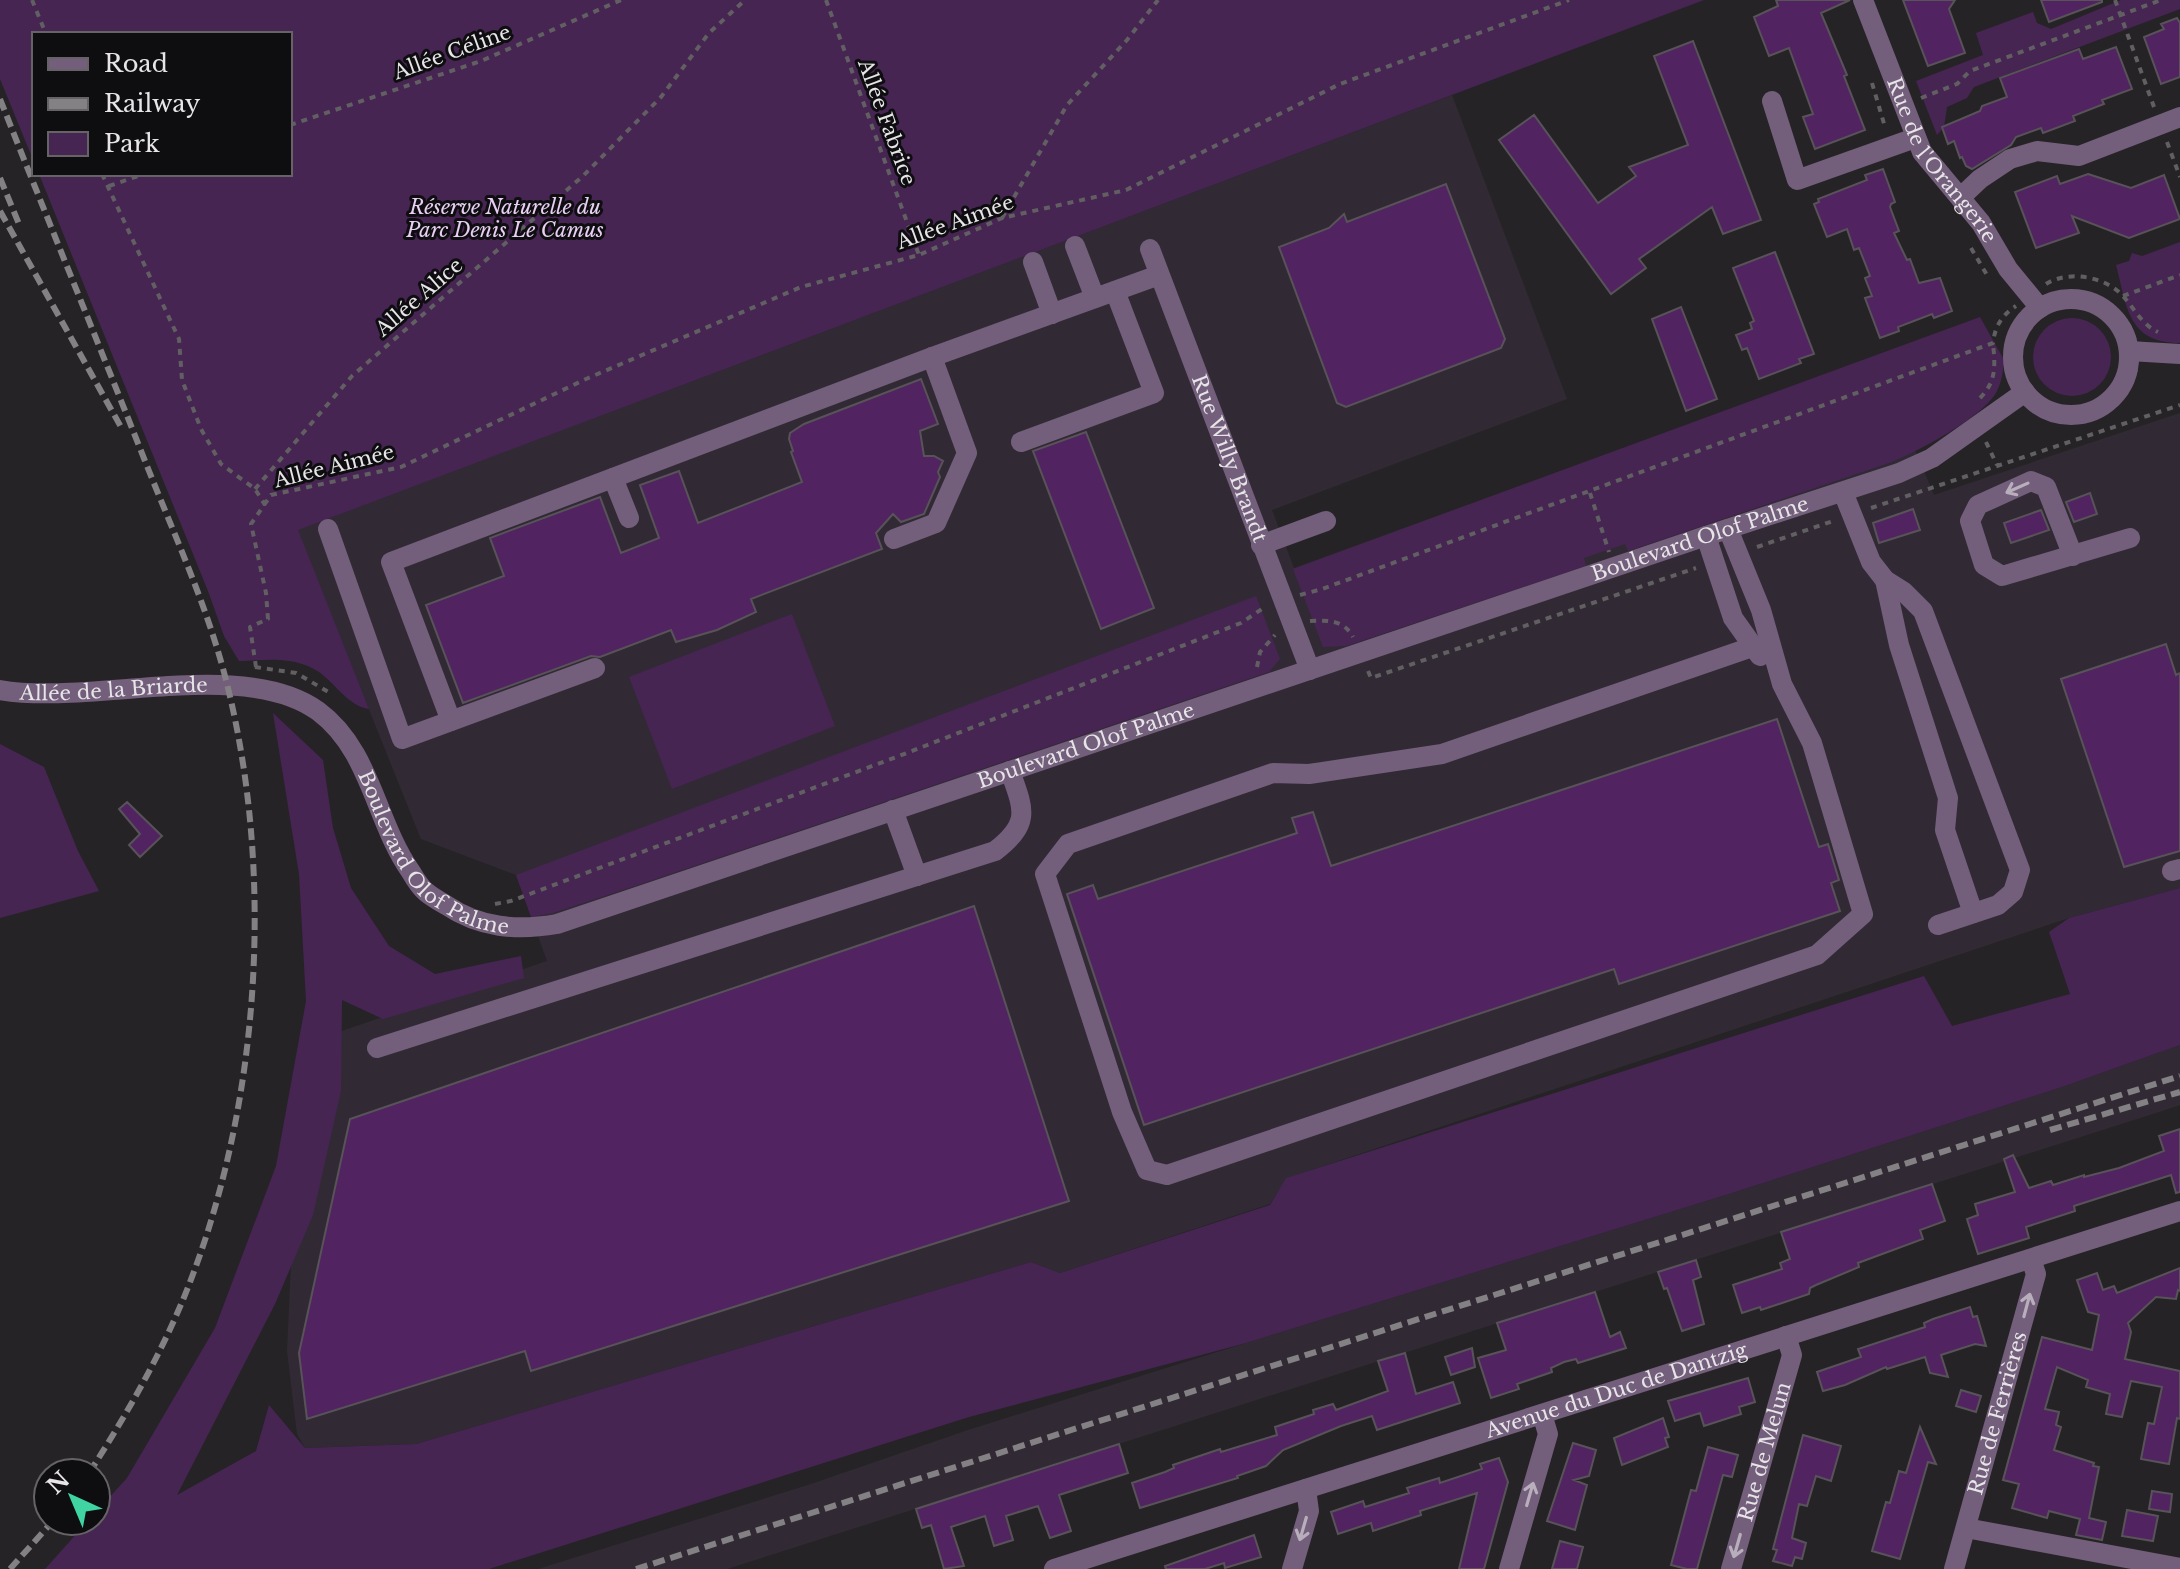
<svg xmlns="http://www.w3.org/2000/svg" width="2180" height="1569" viewBox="0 0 2180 1569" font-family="'Libre Baskerville',serif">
	<rect width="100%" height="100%" fill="#262327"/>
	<path fill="#312a34" d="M1452,95L1567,399L1272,510L1294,568L1876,356L1934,495L2180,413V888L2069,918L1287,1178L1270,1204L1060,1273L1031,1262L416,1444L305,1448L297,1434L287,1351L292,1243L330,1035L547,961L516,875L421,839L297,530Z
		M2180,1045V1105L2162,1111L727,1569H538L808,1485L968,1430L1246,1343L1729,1194L2062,1087Z"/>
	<path fill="#462553" d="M0,0H1704L298,530L369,709C348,706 335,683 319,672C294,656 267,660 239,661L224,636L208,591L39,174H290V34H34V162L0,79Z
		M2121,0H2180V9L1974,87L1967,98L1947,107L1944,127L1937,135L1916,81L1983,55L1976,33L2033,12L2037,23L2051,29Z
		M2180,242V343C2127,343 2127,306 2116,265L2129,261L2132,253L2142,256Z
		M1980,317L2004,360C2003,371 2002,381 1997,391C1984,417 1917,452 1889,463L1628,551L1625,544L1584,558L1586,566L1346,646L1323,647L1293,569Z
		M2033 357a39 39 0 1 1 78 0a39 39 0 1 1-78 0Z
		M1256,596L1280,659L1269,672L638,885L553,913L531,917L516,875Z
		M792,614L835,726L672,789L629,677Z
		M273,713L323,760L333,828L351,888L389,946L435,974L521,956L524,978L383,1019L342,1000L341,1091L313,1215L275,1304L177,1495L256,1451L269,1405L305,1448L416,1444L1031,1262L1060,1273L1270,1205L1286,1178L1924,976L1952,1026L2070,994L2049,932L2069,918L2180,888V1045L2062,1087L1729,1194L1246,1343L969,1417L489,1569H45L88,1521H96V1512L127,1478L215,1328L276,1166L306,1001L299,874Z
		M0,744L44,767L78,851L99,891L0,918Z"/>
	<path fill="#512461" stroke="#575358" stroke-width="2" d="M1776,0H1850L1821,13L1847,75L1844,76L1865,130L1815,149L1803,117L1813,114L1789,48L1769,56L1754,17L1778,6Z
		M1903,0H1955L1949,9L1965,53L1928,66Z
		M2041,0H2102V2L2049,22Z
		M2177,18L2180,23V77L2161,84L2144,37L2164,29L2161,24Z
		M1693,41L1761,220L1723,234L1712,207L1639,259L1646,268L1611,294L1499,140L1534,115L1598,203L1636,176L1629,167L1688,145L1654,56Z
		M2116,47L2132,89L2102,100L2104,104L2073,116L2075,121L2043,133L2041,128L2016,137L2011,145L1972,169L1966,166L1962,157L1960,158L1954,141L1948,144L1942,127L1980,111L1982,106L2007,97L2000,78L2079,49L2083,59Z
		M1883,169L1895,202L1891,204L1890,207L1899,231L1894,233L1907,260L1910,259L1919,283L1940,278L1952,311L1934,318L1932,314L1898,327L1899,331L1880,338L1865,298L1872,296L1865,278L1870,276L1859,248L1854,250L1847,229L1827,237L1814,204L1819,202L1818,199L1867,180L1865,175Z
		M2088,174L2131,188L2164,175L2180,219L2129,238L2072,216L2079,233L2036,248L2015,192L2057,176L2060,184Z
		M1446,184L1505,339L1501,348L1346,407L1337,403L1279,247L1329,228L1344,214L1347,222Z
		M1775,252L1814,354L1799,359L1801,363L1759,379L1747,348L1742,350L1736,335L1752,329L1750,323L1754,321L1733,268Z
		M1681,307L1717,399L1686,411L1652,319Z
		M921,379L938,424L920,431L924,456H934L943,461L938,472L940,477L924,514L901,522L893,514L876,533L882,549L751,599L756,612L717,630L676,642L671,630L600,657L591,656L463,703L426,605L504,576L490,538L600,497L621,553L659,538L640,485L679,471L698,523L802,482L791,452L793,451L789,439L790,433L804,424Z
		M1086,432L1154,608L1101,629L1033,451Z
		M2090,493L2097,514L2074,522L2066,502Z
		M1913,509L1920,530L1879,543L1873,523Z
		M2041,510L2049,530L2011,543L2004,523Z
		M2166,644L2176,675L2180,673V851L2124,867L2061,679Z
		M1777,719L1819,847L1828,844L1839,880L1831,883L1840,911L1619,984L1614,969L1144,1125L1067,894L1093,885L1098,899L1297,833L1292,818L1313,812L1331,866Z
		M127,802L162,836L140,857L129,845L140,834L119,809Z
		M974,906L1069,1201L531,1371L525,1351L307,1419L299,1353L350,1119Z
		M2180,1129V1192L2176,1193L2171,1175L2074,1206L2075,1211L2026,1227L2029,1238L1978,1254L1967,1219L1978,1215L1975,1204L2015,1192L2004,1159L2013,1155L2029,1188L2051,1181L2053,1185L2084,1175V1177L2119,1168L2164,1151L2159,1136Z
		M1932,1184L1945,1221L1920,1230L1923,1239L1858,1263L1859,1267L1816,1285L1810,1288L1809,1294L1761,1310L1760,1307L1742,1313L1733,1285L1782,1269L1780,1263L1790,1259L1781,1232Z
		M1696,1260L1701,1277L1693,1280L1704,1324L1682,1331L1667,1288L1664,1289L1658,1272Z
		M2180,1268V1291L2178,1290L2176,1299L2156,1297L2128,1323L2131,1332L2125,1359L2180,1371V1419L2177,1418L2169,1464L2141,1459L2148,1423L2154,1424L2162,1387L2131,1381L2122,1417L2106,1414L2110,1394L2086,1387L2088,1380L2057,1367L2045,1409L2059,1412L2056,1425L2061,1427L2054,1450L2094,1463L2093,1466L2099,1467L2089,1518L2106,1522L2102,1540L2076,1535L2080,1519L2049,1511L2047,1518L2012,1508L2019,1484L2003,1480L2042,1337L2092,1350L2099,1315L2088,1312L2077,1280L2097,1273L2103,1290L2114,1286L2117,1293Z
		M1595,1292L1610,1337L1620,1332L1626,1348L1578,1363L1576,1359L1564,1362L1551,1368L1552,1372L1517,1384L1519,1389L1491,1398L1478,1358L1506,1350L1497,1323Z
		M1970,1307L1973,1317L1977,1316L1986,1346L1975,1344L1941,1355L1948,1377L1930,1373L1925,1357L1887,1369L1886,1367L1845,1385L1823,1391L1817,1372L1861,1357L1858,1349L1925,1327L1924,1323L1933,1319Z
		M1472,1348L1475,1367L1451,1375L1445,1357Z
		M1405,1353L1416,1394L1453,1382L1460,1403L1377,1430L1372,1416L1341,1426L1283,1450L1266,1466L1237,1476L1238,1478L1140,1508L1132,1483L1165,1472L1174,1468L1173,1465L1220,1449L1221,1452L1277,1435L1275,1427L1314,1414L1313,1410L1333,1404L1336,1410L1388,1391L1378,1361Z
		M1748,1378L1755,1402L1739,1407L1741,1414L1704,1426L1700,1413L1675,1421L1668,1401Z
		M1961,1390L1981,1396L1976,1412L1956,1406Z
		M1663,1418L1669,1437L1665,1438L1668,1447L1622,1465L1614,1438Z
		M1920,1427L1936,1464L1928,1462L1900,1559L1872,1551L1886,1502L1890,1503L1899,1471L1906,1473Z
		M1803,1435L1841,1446L1831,1481L1816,1476L1807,1506L1799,1504L1792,1538L1806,1543L1802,1559L1795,1557L1792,1566L1773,1561L1777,1550L1773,1549Z
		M1573,1443L1596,1450L1589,1476L1574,1480L1587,1485L1575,1530L1547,1521Z
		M1119,1444L1128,1473L1059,1495L1071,1531L1050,1538L1038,1506L1006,1516L1013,1540L994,1546L985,1516L951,1527L964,1566L944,1569L931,1525L922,1528L916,1509Z
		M1708,1447L1738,1455L1732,1477L1723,1475L1697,1569H1687L1671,1565L1691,1490L1696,1491Z
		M1499,1458L1508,1482L1484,1569H1459L1477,1493L1420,1511L1421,1515L1373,1531L1371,1523L1338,1534L1331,1512L1363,1501L1365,1507L1409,1493L1407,1488L1439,1478L1440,1483L1482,1469L1480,1464Z
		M2152,1491L2172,1494L2170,1512L2149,1509Z
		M2127,1510L2158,1516L2153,1541L2122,1536Z
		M1254,1535L1261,1557L1225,1568L1224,1563L1205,1569H1166L1165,1566Z
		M1560,1541L1583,1547L1577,1569H1552Z"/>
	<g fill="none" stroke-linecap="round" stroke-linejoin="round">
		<path stroke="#615f62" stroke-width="4" stroke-dasharray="6 6" stroke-linecap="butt" d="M32,0L46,34
			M826,0L919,255
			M2115,0L2154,107
			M1872,83L1885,127
			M1921,98L1957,84L1970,71L2161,0
			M290,125L481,61L621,0
			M2167,142L2180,177
			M102,174L179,339L182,380L201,429L221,464L255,489L265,505
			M109,186L144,174
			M1002,218L1067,105L1127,40L1158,0
			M1971,248L1987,275
			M2046,284C2068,270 2105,276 2123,296C2135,309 2141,324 2158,332
			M2007 357a65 65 0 1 1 130 0a65 65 0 1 1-130 0Z
			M2123,296L2180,275
			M1980,398C1997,381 1995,365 1993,343
			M1986,442L1997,465
			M255,489L352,376L583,176L661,97L709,33L745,0
			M1590,493L1609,552
			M1871,508L2180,405
			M1757,547L1836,520
			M1300,595L1322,589L1982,347L1993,343C1995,326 2002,315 2016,306
			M1310,621C1328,620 1344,620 1353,637
			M255,667L296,673L332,694
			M256,667L250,627L268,619L266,593L251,524L271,495L401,467L586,379L801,287L919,255L1002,218L1126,190L1340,84L1569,0
			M1257,667L1260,652L1275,635
			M1368,671L1371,678L1696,568
			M495,904L511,901L899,756L1241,623L1265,607"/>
		<g stroke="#735f7b" stroke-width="20">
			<path id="s1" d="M1863,0L1922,152L1981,223L2008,269L2040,308"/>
			<path d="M1772,101L1797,180L1915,138"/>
			<path d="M1961,197L1980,179L2010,159L2037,151L2079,156L2180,117"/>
			<path d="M1075,246L1095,298"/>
			<path id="s2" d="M1150,249L1310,670"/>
			<path d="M1033,262L1052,314"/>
			<circle cx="2071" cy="357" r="58"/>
			<path d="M2129,351L2180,354"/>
			<path d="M1021,442L1154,393L1115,291"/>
			<path d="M613,478L629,518"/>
			<path d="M1843,492L1871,562L1885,580L1904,592L1923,611L2020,870L2013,892L1998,905L1938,925"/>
			<path d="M328,529L402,739L595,668"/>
			<path d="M1728,529L1761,610L1782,684L1812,743L1863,914L1817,955L1167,1175L1147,1170L1122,1112L1045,874L1068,844L1273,773L1309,774L1442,754L1752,647"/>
			<path d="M1706,536L1733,618L1760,656"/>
			<path d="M894,539L936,523L967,453L932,357"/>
			<path d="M1261,545L1326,521"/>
			<path d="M2073,556L2046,487L2031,481L1978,505L1970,521L1984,565L2002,576L2130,538"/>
			<path d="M1885,580L1899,645L1948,798L1945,830L1973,913"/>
			<path id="s3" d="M0,690C91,706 244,657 318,711C371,750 375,821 411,872C415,879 420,887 426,892C432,897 439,901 446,905C480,928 517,931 557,924L1706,536L1899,473L1932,458L2025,392"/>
			<path d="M451,721L391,562L932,357L1159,275"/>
			<path d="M893,810L917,876"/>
			<path d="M2172,871L2180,869"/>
			<path d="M377,1048L995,851C1031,823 1024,810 1010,771"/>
			<path d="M1966,1528L2180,1568"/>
			<path id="s4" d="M1054,1569L2180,1211"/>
			<path d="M1292,1569L1309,1511L1306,1489"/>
			<path d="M1509,1569L1548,1434L1542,1414"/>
			<path id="s5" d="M1731,1569L1792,1355L1786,1336"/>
			<path id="s6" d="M1954,1569L2036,1274L2031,1259"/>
		</g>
		<path stroke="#848185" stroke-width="6" stroke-dasharray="12 6" stroke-linecap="butt" d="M0,99C49,223 100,347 149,471C177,541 209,611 227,684C273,868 261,1087 196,1266C170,1339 131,1408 89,1473
			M0,178L19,224
			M0,211L121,427
			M2050,1130L2180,1092
			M10,1569L53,1521
			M636,1569L2180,1076"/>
	</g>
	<defs><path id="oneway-shaft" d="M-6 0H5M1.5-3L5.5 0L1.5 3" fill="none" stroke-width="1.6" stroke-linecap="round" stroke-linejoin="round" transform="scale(2)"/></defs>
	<g stroke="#b9afbc">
		<use href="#oneway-shaft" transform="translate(2017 488) rotate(156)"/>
		<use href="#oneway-shaft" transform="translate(2027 1305) rotate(-75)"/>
		<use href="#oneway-shaft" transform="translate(1530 1494) rotate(-74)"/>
		<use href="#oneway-shaft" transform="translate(1303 1529) rotate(106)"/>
		<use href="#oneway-shaft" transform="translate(1737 1546) rotate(106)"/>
	</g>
	<g text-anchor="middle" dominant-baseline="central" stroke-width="6" stroke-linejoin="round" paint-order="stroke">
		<g font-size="20" fill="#e7e5e8" stroke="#0e0d0f">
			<text transform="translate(452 52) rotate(-20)">Allée Céline</text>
			<text transform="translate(887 122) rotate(70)">Allée Fabrice</text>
			<text stroke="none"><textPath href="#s1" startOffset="180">Rue de l'Orangerie</textPath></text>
			<text transform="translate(955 222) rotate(-20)">Allée Aimée</text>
			<text transform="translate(419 297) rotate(-41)">Allée Alice</text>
			<text stroke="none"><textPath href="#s2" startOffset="224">Rue Willy Brandt</textPath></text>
			<text transform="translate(334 466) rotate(-14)">Allée Aimée</text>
			<text stroke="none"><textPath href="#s3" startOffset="1882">Boulevard Olof Palme</textPath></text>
			<text stroke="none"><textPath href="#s3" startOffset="114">Allée de la Briarde</textPath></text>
			<text stroke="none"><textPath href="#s3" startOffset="1234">Boulevard Olof Palme</textPath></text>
			<text stroke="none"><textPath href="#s3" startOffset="514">Boulevard Olof Palme</textPath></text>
			<text stroke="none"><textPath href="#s4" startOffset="590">Avenue du Duc de Dantzig</textPath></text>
			<text stroke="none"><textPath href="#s6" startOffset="162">Rue de Ferrières</textPath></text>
			<text stroke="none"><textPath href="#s5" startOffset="122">Rue de Melun</textPath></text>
		</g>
		<g font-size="20" font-style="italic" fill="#e9cff4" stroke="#0e0d0f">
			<text x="505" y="207">Réserve Naturelle du<tspan x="505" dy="23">Parc Denis Le Camus</tspan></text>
		</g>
	</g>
	<rect x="32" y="32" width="260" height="144" fill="#0e0d0f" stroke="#656366" stroke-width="2"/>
	<rect x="48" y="58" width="40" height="12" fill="#735f7b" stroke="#656366" stroke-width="2"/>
	<text x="104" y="72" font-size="24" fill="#e7e5e8">Road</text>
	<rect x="48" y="98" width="40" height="12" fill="#848185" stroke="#656366" stroke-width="2"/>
	<text x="104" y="112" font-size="24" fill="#e7e5e8">Railway</text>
	<rect x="48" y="132" width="40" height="24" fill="#462553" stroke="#656366" stroke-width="2"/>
	<text x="104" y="152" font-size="24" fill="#e7e5e8">Park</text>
	<g transform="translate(72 1497) rotate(316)"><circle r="38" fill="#0e0d0f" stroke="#656366" stroke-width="2"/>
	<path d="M0-6L14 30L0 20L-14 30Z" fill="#3fd4a2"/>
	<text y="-12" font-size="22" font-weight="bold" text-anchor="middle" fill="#e7e5e8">N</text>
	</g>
</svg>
